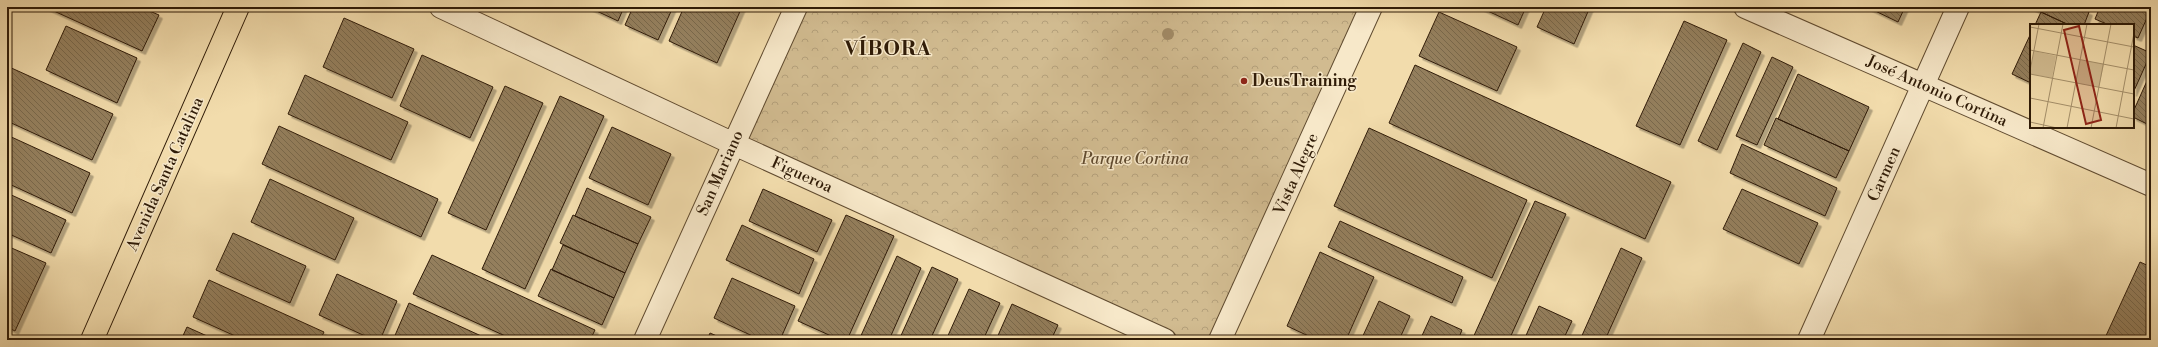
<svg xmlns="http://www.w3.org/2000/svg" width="2158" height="347" viewBox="0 0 2158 347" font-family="'Libre Bodoni',serif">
	<defs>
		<pattern id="park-crowns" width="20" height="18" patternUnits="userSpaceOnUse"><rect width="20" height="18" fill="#d1bb90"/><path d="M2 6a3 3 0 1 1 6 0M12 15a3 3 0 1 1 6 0" fill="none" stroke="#b4a07b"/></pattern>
		<pattern id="building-back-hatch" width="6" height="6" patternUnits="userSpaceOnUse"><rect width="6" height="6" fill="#947f5d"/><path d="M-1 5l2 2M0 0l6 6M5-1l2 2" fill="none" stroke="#79674b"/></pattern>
		<filter id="shadow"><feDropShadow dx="3.5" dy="3.5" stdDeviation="0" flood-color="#0004"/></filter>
	</defs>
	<rect width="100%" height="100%" fill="#f2dcac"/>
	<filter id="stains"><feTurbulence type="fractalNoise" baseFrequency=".005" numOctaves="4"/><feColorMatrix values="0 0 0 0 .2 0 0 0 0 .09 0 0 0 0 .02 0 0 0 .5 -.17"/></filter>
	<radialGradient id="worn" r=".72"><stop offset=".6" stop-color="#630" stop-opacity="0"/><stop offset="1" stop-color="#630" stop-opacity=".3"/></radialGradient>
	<path fill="url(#park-crowns)" stroke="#806b4c" d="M796,7H1371L1220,340H1165L734,144Z"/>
	<path fill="url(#building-back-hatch)" stroke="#2f1b07" filter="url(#shadow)" d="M45,7H140L159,15L142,51Z
		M588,7H624L618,21Z
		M633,7H673L658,40L625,25Z
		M684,7H742L717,63L669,41Z
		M1479,7H1526L1518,25Z
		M1546,7H1590L1574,44L1537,27Z
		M1867,7H1905L1898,22Z
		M2030,7H2078L2089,12L2084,25H2069Z
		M2100,7H2151V9L2138,38L2133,36V25H2109L2095,19Z
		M1439,12L1517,47L1497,91L1419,56Z
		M2041,12L2069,25H2035Z
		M344,18L414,49L392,98L323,67Z
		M1684,21L1727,40L1680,145L1636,126Z
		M66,26L137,58L117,103L46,70Z
		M2031,33V83L2012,74Z
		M1743,43L1761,52L1717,150L1698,141Z
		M2133,45L2151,53L2133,93Z
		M422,55L493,87L470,138L400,106Z
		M1772,57L1793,67L1757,145L1736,136Z
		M1415,65L1671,182L1645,239L1389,123Z
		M7,66L113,114L92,160L7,121Z
		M2151,72V126L2133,117V112Z
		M1798,74L1869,107L1849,151L1778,119Z
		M305,75L408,122L391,160L288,114Z
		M505,86L543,103L486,230L448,213Z
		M560,96L604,116L525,289L482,269Z
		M1776,118L1849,151L1836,178L1764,145Z
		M279,126L438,199L421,237L262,164Z
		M612,127L671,154L648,205L589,178Z
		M1369,128L1527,200L1492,278L1334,206Z
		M7,135L90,173L72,213L7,183Z
		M1742,144L1837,188L1825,216L1730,173Z
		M270,179L354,218L335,260L251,222Z
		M587,188L651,217L638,244L575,216Z
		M763,189L832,220L817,252L749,221Z
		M1742,189L1818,223L1799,264L1723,229Z
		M7,193L66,220L51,253L7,233Z
		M1535,201L1566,214L1509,340H1472Z
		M573,215L638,244L625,273L560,243Z
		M846,215L894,236L847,340H840L798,321Z
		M1340,221L1463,277L1452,303L1328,247Z
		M742,225L814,259L799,294L726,260Z
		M233,233L306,266L290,303L216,270Z
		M563,245L625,273L614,298L552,270Z
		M7,246L46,263L15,331L7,327Z
		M1621,248L1642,258L1605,340H1580Z
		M1320,252L1374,277L1346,340H1317L1287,326Z
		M432,255L595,330L590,340H514L413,294Z
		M897,256L921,268L889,340H859Z
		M2140,262L2151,267V340H2104Z
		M932,267L958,279L930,340H899Z
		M551,269L614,298L602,325L538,296Z
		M337,274L397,301L380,340H374L319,315Z
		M732,278L795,306L780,340H761L714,318Z
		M209,280L324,332L320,340H244L193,317Z
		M969,289L1000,303L983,340H946Z
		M1379,301L1410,316L1399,340H1361Z
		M409,303L490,340H393Z
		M1012,304L1058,325L1051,340H996Z
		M1539,306L1572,321L1563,340H1524Z
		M1431,316L1462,330L1458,340H1420Z
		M187,327L216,340H181Z
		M710,333L726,340H707Z"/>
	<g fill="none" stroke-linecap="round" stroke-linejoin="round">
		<g stroke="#604b30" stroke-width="24">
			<path id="street" d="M441,7L734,144L1165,340
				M1745,7L2151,185
				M645,340L796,7
				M1220,340L1371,7
				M1809,340L1958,7"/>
		</g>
		<g stroke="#2f1b07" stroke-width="24">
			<path id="primary" d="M92,340L238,7"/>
		</g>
		<use href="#street" stroke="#f7e8c9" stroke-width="22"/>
		<use href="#primary" stroke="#f2dcac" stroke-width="22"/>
	</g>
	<circle fill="#a28c68" cx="1168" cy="34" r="6"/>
	<circle fill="#8f2418" stroke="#f7e8c9" stroke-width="1.5" cx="1244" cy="81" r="4"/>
	<g text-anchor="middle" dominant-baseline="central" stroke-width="3" stroke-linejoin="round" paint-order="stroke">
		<g font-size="16" font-weight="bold" fill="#2f1b07" stroke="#f7e8c9" text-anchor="start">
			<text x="1252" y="81">DeusTraining</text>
		</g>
		<g font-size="16" fill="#2f1b07" stroke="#f7e8c9">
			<text transform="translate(1937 91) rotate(24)">José Antonio Cortina</text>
			<text transform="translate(720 173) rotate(-66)">San Mariano</text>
			<text transform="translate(165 174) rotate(-66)">Avenida Santa Catalina</text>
			<text transform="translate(1296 174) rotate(-66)">Vista Alegre</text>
			<text transform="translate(1884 174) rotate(-66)">Carmen</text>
			<text transform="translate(802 175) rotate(24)">Figueroa</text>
		</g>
		<g font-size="16" font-style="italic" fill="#604b30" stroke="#f7e8c9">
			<text x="1135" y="159">Parque Cortina</text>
		</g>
		<g font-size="20" font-weight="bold" letter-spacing="1" fill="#2f1b07" stroke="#f7e8c9">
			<text x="888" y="49">VÍBORA</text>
		</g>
	</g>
	<g transform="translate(2030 24)">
		<rect width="104" height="104" fill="#f2dcac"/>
		<path d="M4,27L26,32L22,54L0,50ZM50,36L74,40L69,63L45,59Z" fill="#d1bb90"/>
		<path fill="none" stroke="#a48f6a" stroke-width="1" d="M0,3L104,23M0,26L104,46M0,47L9,0M0,50L104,70M0,74L104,95M0,98L27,104M13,104L33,0M37,104L57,0M61,104L81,0M86,104L104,9"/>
		<path fill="#8f2418" fill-opacity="0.15" stroke="#8f2418" stroke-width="2" d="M49,2L71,96L56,100L34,6Z"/>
		<rect width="104" height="104" fill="none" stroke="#2f1b07" stroke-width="2"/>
	</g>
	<rect width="2158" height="347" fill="none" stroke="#f2dcac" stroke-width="24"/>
	<rect x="8" y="8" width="2142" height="331" fill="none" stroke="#2f1b07" stroke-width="2"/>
	<rect x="12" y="12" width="2134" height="323" fill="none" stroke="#2f1b07"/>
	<rect width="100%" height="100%" filter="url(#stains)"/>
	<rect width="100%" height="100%" fill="url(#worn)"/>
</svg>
